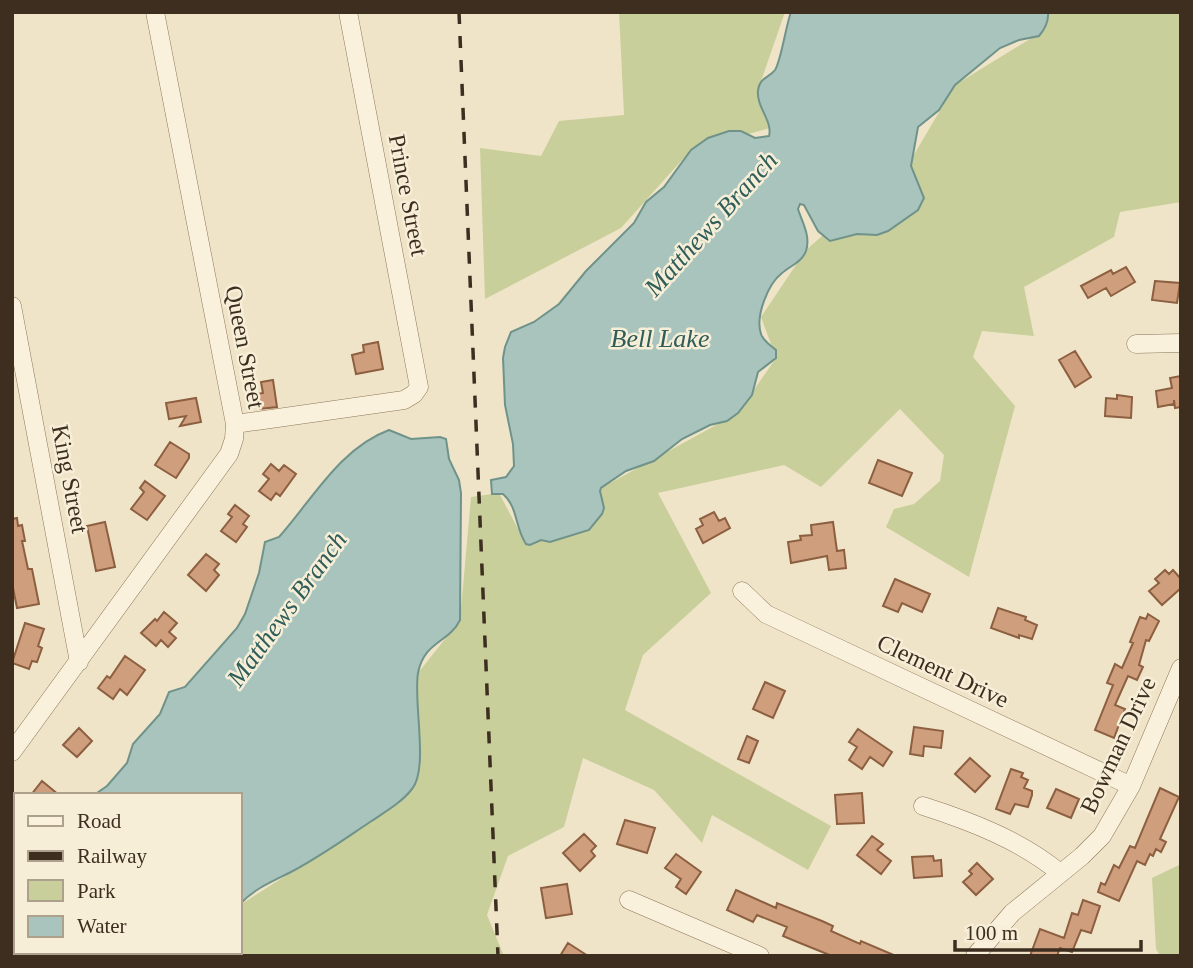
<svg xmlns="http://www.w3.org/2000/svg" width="1193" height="968" viewBox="0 0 1193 968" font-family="'Times New Roman',serif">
	<rect width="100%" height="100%" fill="#f0e4c8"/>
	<path fill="#c9cf9b" d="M619,12H785L758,90L770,128L691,150L621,228L485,299L480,148L541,156L559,121L624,115Z
		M1048,12H1181V202L1120,212L1114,237L1024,287L1034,336L982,331L973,357L1015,406L969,577L886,527L894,509L914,504L940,481L944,455L900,409L821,487L784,465L658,493L711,593L643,655L625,710L831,826L808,870L712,815L702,843L654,790L583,758L564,827L508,856L487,915L504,956H226L229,952H240V905L370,822L417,780L418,673L460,620L471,497L499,493L526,544L584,532L601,488L738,413L776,358L761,317L806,250L912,158L955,85L1043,31Z
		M1181,864V956H1160L1156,949L1152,878Z"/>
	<path fill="#a9c4bc" stroke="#6f938a" stroke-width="2" d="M791,12H1048C1049,22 1045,29 1039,36L1019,40L1000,48L955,85L939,110L918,127L911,166L924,198L918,210L888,231L877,235L857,234L830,241L818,231L804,205L800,204L798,209C802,222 811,236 806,251C802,262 790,266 782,273C768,284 755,316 761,334C763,341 770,345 776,350V358L758,372L752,395L738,413L727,421L710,425L682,439L654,461L626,471L601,488L600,491L604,508L602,514L589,530L550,542L541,540L530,545L526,544C515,528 518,507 503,494H492L491,480L506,477L514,466L513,444L505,405L503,358L505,347L511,332L534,322L559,304L586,271L634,223L646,202L664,187L691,150L708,138L729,131H741L755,138L769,136C773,121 756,107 758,90C760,77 769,78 775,70C781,61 786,25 791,12Z
		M389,430L411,439L440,437L446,439L449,459L459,480L461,493L460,620C449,643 424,641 418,673C413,702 429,768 412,789C401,803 385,812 370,822C343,840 318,858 289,873C271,882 254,889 240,904V795H94L107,786L127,763L133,744L160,714L169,692L185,687L237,628L245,614L259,573L265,542L279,537C312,500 340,448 389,430Z
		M16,893V952H229L226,956H12V896Z"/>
	<path fill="#cf9f7d" stroke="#8d5f41" stroke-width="2" d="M1126,267L1135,282L1111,296L1106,288L1088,298L1081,286L1111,270L1113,274Z
		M1155,281L1180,283L1177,303L1152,300Z
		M378,342L383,369L356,374L352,355L364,352L363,345Z
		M1075,351L1091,377L1075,387L1059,360Z
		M1181,376V407L1175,408L1174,400V404L1158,407L1156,391L1172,388L1170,378Z
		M273,380L277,407L259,409L257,394L263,393L261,382Z
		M1117,395L1132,397L1131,418L1105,416L1106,398L1117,399Z
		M196,398L201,422L180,426L186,416L169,419L166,403Z
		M170,442L189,454V458L176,478L155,465Z
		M878,460L912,473L902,496L869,483Z
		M271,464L279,471L284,465L296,474L280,496L276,493L271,500L259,491L269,479L263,474Z
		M145,481L165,496L147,520L131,509L144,492L140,488Z
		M235,505L249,516L243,524L247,527L236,542L221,531L232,517L228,514Z
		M714,512L719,521L725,518L730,528L703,543L696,529L703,525L700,519Z
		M17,518L18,526L22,525L25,541H22L28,569H32L39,604L17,608L12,583V519Z
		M105,522L115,567L96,571L87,526Z
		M833,522L837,551L844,550L846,568L829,570L827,556L791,563L788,542L801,540L800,536L812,535L811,525Z
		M206,554L219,564L214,570L219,575L206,591L188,575Z
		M1165,570L1169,574L1173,570L1181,579V588L1162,605L1149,591L1159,583L1155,579Z
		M895,579L930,594L922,612L902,603L898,612L883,606Z
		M998,608L1026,617L1025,620L1037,625L1032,639L1019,635V638L991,628Z
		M164,612L177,623L169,632L176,638L168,647L161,640L156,646L141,633L155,619L157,621Z
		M1148,614L1159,621L1149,641L1146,640L1139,665L1143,667L1137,680L1128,676L1115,705L1125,709L1114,738L1095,730L1113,685L1107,683L1115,664L1122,668L1133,643L1130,642L1140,617L1146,619Z
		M25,623L44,629L38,646L42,648L37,662L32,661L29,669L12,663Z
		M125,656L145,670L127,695L120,689L113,699L98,688L107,676L110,678Z
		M765,682L785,691L773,718L753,709Z
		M914,727L943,731L941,748L924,746L923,756L910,754Z
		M79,728L92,741L77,757L63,745Z
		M858,729L892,752L883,766L870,757L862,769L849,760L857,747L849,742Z
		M747,736L758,741L749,763L738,759Z
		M970,758L990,776L975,792L955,774Z
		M1011,769L1023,773L1021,777L1028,780L1024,788L1032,791V795L1028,807L1015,804L1010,814L996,809Z
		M42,781L59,795H31Z
		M1160,788L1179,797L1160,839L1166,842L1161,852L1156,849L1153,856L1150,854L1145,865L1137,861L1119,901L1098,892L1101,883L1105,885L1114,865L1119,868L1130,846L1135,848Z
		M1056,789L1079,799L1071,818L1047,808Z
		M862,793L864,823L837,824L835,795Z
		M625,820L655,828L647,853L617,844Z
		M584,834L596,846L591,851L595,856L580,871L563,853Z
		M872,836L883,844L877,850L891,861L881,874L857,855Z
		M676,854L701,872L686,894L676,887L681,879L665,868Z
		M933,856L934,861L941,860L942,876L914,878L912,857Z
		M977,863L993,879L976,895L963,882L972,874L969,871Z
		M567,884L572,914L546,918L541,888Z
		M736,890L776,908L777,903L822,921L833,926L831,931L860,944L861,941L896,956H832L795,941L783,936L787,927L757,915L753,922L727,910Z
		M1083,900L1100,906L1091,933L1081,930L1072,952L1060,948L1057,956H1030L1040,929L1064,938L1072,913L1078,915Z
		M568,943L588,956H560Z"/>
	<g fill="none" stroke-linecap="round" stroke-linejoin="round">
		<g stroke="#8d765c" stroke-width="19">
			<path id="minor" d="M12,306L79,662
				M1136,344L1181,343
				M235,424L404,400L414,394L419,387L348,12
				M742,591L766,614L1131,786
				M12,752L229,454L234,439L235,424L155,12
				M923,806C970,821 1022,841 1060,873
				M629,900L760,956
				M975,956L1012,913L1082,856L1102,836L1131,786L1181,668"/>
		</g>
		<use href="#minor" stroke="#faf1dc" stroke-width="18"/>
		<path stroke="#3d2e20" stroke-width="3.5" stroke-dasharray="12 12" stroke-linecap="butt" d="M459,12L498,956"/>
	</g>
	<g text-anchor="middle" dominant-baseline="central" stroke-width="5" stroke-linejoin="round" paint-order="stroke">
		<g font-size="24" fill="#3d2e20" stroke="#f7eed8">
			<text transform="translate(408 195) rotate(79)">Prince Street</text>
			<text transform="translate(245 347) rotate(79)">Queen Street</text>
			<text transform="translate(70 479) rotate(79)">King Street</text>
			<text transform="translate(943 671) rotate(25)">Clement Drive</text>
			<text transform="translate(1118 745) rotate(-65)">Bowman Drive</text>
		</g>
		<g font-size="26" font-style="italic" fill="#2f5d5a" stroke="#f7eed8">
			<text transform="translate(711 224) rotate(-48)">Matthews Branch</text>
			<text x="660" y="338">Bell Lake</text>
			<text transform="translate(287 609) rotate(-54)">Matthews Branch</text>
		</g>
	</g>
	<rect width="1193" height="968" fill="none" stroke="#3d2e20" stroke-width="28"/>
	<rect x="14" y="793" width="228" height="161" fill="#f7eed8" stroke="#ada18e" stroke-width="2"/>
	<rect x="28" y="816" width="35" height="10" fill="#faf1dc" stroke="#ada18e" stroke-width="2"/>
	<text x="77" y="828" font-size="21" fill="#3d2e20">Road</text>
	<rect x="28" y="851" width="35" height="10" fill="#3d2e20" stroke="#ada18e" stroke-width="2"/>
	<text x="77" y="863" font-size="21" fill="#3d2e20">Railway</text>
	<rect x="28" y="880" width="35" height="21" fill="#c9cf9b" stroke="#ada18e" stroke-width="2"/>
	<text x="77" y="898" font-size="21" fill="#3d2e20">Park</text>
	<rect x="28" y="916" width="35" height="21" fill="#a9c4bc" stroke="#ada18e" stroke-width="2"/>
	<text x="77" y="933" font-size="21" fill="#3d2e20">Water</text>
	<path d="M955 940v10h186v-10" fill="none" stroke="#3d2e20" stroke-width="3.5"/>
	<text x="965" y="940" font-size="21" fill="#3d2e20" stroke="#f7eed8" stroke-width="5" paint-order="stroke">100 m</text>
</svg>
